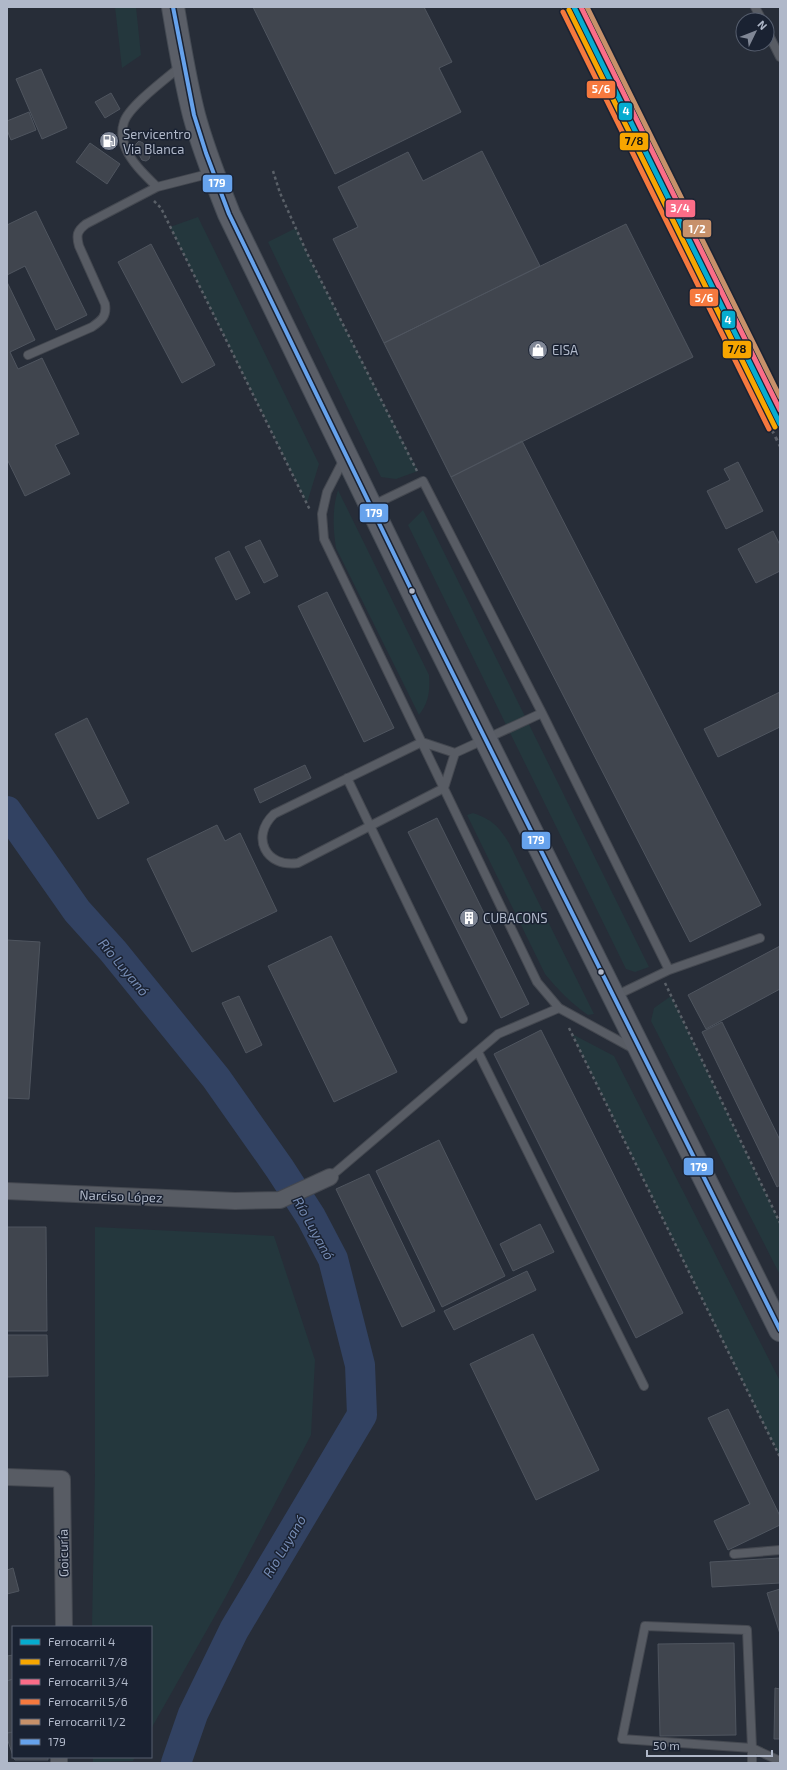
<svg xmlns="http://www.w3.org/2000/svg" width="787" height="1770" viewBox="0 0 787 1770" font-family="'Exo 2',sans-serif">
	<rect width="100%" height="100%" fill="#272d38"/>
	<path fill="#24373d" d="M115,7H136L141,55L122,68Z
		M198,217L319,464L307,503L170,227Z
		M296,228L307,253L418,471L396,479L381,477L268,242Z
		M338,490L429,675C430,691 429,702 419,715L336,548C333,528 332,510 338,490Z
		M423,510L649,967L635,972L626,969L408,525Z
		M473,813C492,820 498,825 509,843L594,1014L588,1015C571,1003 558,990 545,974L467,815Z
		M671,996L780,1223V1275L651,1021L654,1008Z
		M572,1034L614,1056L780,1381V1457Z
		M95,1227L274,1236L315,1360L311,1435L225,1598L151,1729V1627H92L95,1474Z
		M93,1757H135L133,1761L93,1762Z"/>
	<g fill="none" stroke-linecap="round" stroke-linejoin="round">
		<path stroke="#324262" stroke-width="30" d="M7,811L77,911L113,951L216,1078L280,1169L311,1217L333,1259L360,1365L362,1415L234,1630L193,1714L176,1763"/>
	</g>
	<path fill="#40454e" stroke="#4f555f" d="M253,7H424L452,62L439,68L461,112L335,174Z
		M41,69L67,128L42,139L16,79Z
		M111,93L120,109L105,118L95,102Z
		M29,112L36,130L11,140L7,130V121Z
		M139,141L143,143L150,156L149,159L146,161L142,160L135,147L136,144Z
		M90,143L120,164L107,184L76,162Z
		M482,151L540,266L384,343L333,239L358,227L338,187L408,152L423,181Z
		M36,211L87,315L56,330L25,266L7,275V225Z
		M626,224L693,357L451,477L384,343Z
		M151,244L215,365L182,383L118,262Z
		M7,282L35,340L10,352L18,369L42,358L79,434L55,445L70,474L25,496L7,459Z
		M522,441L761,905L690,942L451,477Z
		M738,462L763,511L726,529L707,491L730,480L724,469Z
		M773,531L780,545V571L756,583L738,549Z
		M260,540L278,576L264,583L245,547Z
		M229,551L250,593L236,600L215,558Z
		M327,592L394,728L364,742L298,606Z
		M780,692V727L718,757L704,729Z
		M87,718L129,803L98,819L55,734Z
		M305,765L311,778L260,803L254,789Z
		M437,818L529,1004L501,1018L408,832Z
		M217,825L225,841L240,833L277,911L192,952L147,859Z
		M331,936L397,1072L334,1102L268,966Z
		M7,940L40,942L29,1099L7,1098Z
		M780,946V989L706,1029L688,995Z
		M239,996L262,1045L246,1053L222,1003Z
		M722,1022L780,1140V1185L777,1187L702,1032Z
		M541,1030L683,1313L636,1338L494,1054Z
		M439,1140L505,1276L442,1307L376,1171Z
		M369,1174L435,1311L402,1327L336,1189Z
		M540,1224L554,1252L513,1271L500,1244Z
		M7,1227H46L47,1331H7Z
		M527,1271L536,1290L454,1330L444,1311Z
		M533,1334L599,1470L536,1500L470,1364Z
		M7,1335H47L48,1376L7,1377Z
		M728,1409L780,1516V1525L728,1550L714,1521L750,1504L708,1418Z
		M780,1558V1583L712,1587L710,1562Z
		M13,1568L19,1591L7,1594V1570Z
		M780,1589V1634L767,1593Z
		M734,1643L736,1735L660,1736L658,1644Z
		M13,1655V1679L7,1681V1656Z
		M13,1679V1732L7,1733V1681Z
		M775,1688L780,1689V1739H774Z
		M13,1732V1756L7,1738V1733Z
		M13,1757H48V1760H15Z"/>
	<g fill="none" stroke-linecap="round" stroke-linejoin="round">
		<g stroke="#444850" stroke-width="10">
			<path id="service" d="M755,7L762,20
				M767,31L780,57
				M181,66C167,78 129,106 124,122C121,131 122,140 126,149C132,163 146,176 157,187L212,173
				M28,355L92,327C102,320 107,316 105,304L79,246C76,235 77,231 86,224L157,187
				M344,459L327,492L322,514L324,539L537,982L559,1008L634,1049
				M371,506L423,481L542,713L669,970
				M422,742L455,753L444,788L298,863C266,868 250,837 274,814Z
				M455,753L542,713
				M347,778L463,1019
				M615,996L669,970L760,938
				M478,1052L644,1386
				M330,1177L498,1034L559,1008
				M734,1554L780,1550
				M752,1763V1748L747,1630L645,1626L622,1739L752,1748L780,1761"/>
		</g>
		<g stroke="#444850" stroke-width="18">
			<path id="minor" d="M7,1191L235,1201L280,1200L330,1177
				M7,1477L62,1479L64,1627
				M59,1763V1757"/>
		</g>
		<g stroke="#444a53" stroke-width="24">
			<path id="primary" d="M173,7C179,43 185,80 194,115C203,149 216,181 229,214L424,616L780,1330"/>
		</g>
		<path stroke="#5a6068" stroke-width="2.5" stroke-dasharray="3 3" stroke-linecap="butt" d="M273,171L280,193L307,253L417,471
			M154,201L161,208L310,510
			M665,983L780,1223
			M569,1028L780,1457"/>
		<use href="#service" stroke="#585c64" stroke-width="8"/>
		<use href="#minor" stroke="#585c64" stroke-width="16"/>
		<use href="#primary" stroke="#5a5e67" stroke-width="22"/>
		<path stroke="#5b5f68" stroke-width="3" stroke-dasharray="4 4" stroke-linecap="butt" d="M562,7L648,185L780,446
			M587,7L780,395"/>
		<g stroke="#1a2232" stroke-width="7">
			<path id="bus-1" d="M173,7L194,115L206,153L229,214L424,616L780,1330"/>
		</g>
		<use href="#bus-1" stroke="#66a2ec" stroke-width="4"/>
		<g stroke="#1a2232" stroke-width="8">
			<path id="rail-1" d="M574,7L780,424"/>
		</g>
		<g stroke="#1a2232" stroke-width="8">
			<path id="rail-2" d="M569,10L775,427"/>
		</g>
		<g stroke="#1a2232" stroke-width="8">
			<path id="rail-3" d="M581,7L780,410"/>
		</g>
		<g stroke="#1a2232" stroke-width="8">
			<path id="rail-4" d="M563,12L769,429"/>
		</g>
		<g stroke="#1a2232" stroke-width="8">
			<path id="rail-5" d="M587,7L780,397"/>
		</g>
		<use href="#rail-1" stroke="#06acd0" stroke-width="5"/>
		<use href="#rail-2" stroke="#f7a600" stroke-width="5"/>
		<use href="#rail-3" stroke="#fb6d88" stroke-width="5"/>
		<use href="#rail-4" stroke="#f6793e" stroke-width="5"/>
		<use href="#rail-5" stroke="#c7916a" stroke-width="5"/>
	</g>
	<defs>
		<g id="fuel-disc" transform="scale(1)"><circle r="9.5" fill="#808796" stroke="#1a2232"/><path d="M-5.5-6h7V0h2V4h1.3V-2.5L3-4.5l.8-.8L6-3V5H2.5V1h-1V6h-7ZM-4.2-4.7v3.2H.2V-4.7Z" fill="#fff"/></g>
		<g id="shop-disc" transform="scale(1)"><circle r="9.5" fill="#808796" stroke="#1a2232"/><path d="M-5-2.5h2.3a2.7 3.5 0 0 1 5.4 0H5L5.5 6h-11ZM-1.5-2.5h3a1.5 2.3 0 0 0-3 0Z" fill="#fff"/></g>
		<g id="building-disc" transform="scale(1)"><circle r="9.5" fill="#808796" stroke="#1a2232"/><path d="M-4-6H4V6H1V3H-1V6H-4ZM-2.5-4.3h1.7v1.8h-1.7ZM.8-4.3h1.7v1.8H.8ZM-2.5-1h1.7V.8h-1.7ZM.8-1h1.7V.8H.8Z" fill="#fff"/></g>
	</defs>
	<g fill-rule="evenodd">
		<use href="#fuel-disc" x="109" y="141"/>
		<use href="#shop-disc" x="538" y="350"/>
		<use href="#building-disc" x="469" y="918"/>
	</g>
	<g fill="#b0b8c9" stroke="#1a2232" stroke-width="1.5">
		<circle cx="412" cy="591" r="3.5"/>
		<circle cx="601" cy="972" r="3.5"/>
	</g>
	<g text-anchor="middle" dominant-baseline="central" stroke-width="3" stroke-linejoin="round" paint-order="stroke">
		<g font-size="13" fill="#b0b8c9" stroke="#1a2232" text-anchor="start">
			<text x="123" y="134">Servicentro<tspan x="123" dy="15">Via Blanca</tspan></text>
			<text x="552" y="350">EISA</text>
			<text x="483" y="918">CUBACONS</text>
		</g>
		<g font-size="13" fill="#b0b8c9" stroke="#1a2232">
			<text transform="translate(121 1196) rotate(2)">Narciso López</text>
			<text transform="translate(63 1553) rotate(-91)">Goicuría</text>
		</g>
		<g font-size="14" font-style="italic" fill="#758bb3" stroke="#1a2232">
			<text transform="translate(124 967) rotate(50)">Río Luyanó</text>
			<text transform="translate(314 1228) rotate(61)">Río Luyanó</text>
			<text transform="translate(284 1546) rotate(-59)">Río Luyanó</text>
		</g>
	</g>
	<g stroke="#1a2232" stroke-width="1.5">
		<rect x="586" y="80" width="30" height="19" rx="4" fill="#f6793e"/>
		<rect x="618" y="102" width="15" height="19" rx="4" fill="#06acd0"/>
		<rect x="619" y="132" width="30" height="19" rx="4" fill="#f7a600"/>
		<rect x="202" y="174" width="31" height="19" rx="4" fill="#66a2ec"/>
		<rect x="665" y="199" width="31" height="19" rx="4" fill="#fb6d88"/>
		<rect x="682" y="219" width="30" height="19" rx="4" fill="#c7916a"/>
		<rect x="689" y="288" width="30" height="19" rx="4" fill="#f6793e"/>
		<rect x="721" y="310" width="15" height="19" rx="4" fill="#06acd0"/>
		<rect x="722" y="340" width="30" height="19" rx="4" fill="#f7a600"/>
		<rect x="359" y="503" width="30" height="20" rx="4" fill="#66a2ec"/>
		<rect x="521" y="831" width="30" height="19" rx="4" fill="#66a2ec"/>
		<rect x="683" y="1157" width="31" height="19" rx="4" fill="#66a2ec"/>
	</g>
	<g font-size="11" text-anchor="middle" font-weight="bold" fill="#fff">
		<text x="601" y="93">5/6</text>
		<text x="626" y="115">4</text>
		<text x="217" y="187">179</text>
		<text x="680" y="212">3/4</text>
		<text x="697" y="233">1/2</text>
		<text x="704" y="302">5/6</text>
		<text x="728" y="324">4</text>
		<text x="374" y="517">179</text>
		<text x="536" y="844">179</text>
		<text x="699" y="1171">179</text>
	</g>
	<g font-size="11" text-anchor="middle" font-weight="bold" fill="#111">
		<text x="634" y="145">7/8</text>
		<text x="737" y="353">7/8</text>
	</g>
	<rect width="787" height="1770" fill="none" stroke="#b0b8c9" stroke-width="16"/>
	<rect x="12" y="1626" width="140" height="132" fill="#1a2232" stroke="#565e6e"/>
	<rect x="20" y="1639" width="20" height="6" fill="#06acd0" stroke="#565e6e"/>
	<text x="48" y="1646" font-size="12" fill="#b0b8c9">Ferrocarril 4</text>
	<rect x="20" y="1659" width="20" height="6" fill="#f7a600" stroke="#565e6e"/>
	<text x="48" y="1666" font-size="12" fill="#b0b8c9">Ferrocarril 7/8</text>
	<rect x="20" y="1679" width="20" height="6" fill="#fb6d88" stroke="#565e6e"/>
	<text x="48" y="1686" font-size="12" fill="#b0b8c9">Ferrocarril 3/4</text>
	<rect x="20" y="1699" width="20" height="6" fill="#f6793e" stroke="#565e6e"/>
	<text x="48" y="1706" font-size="12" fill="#b0b8c9">Ferrocarril 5/6</text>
	<rect x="20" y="1719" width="20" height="6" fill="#c7916a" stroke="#565e6e"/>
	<text x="48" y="1726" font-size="12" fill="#b0b8c9">Ferrocarril 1/2</text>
	<rect x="20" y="1739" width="20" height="6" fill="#66a2ec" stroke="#565e6e"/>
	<text x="48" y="1746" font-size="12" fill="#b0b8c9">179</text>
	<g transform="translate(755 32) rotate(47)"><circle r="19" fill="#1a2232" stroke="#565e6e"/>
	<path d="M0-3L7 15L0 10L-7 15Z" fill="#808796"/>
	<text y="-6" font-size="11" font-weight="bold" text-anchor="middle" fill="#b0b8c9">N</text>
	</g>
	<path d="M647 1750v6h125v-6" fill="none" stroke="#b0b8c9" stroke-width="2"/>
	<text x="653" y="1750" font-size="12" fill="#b0b8c9" stroke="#1a2232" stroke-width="3" paint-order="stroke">50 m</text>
</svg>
